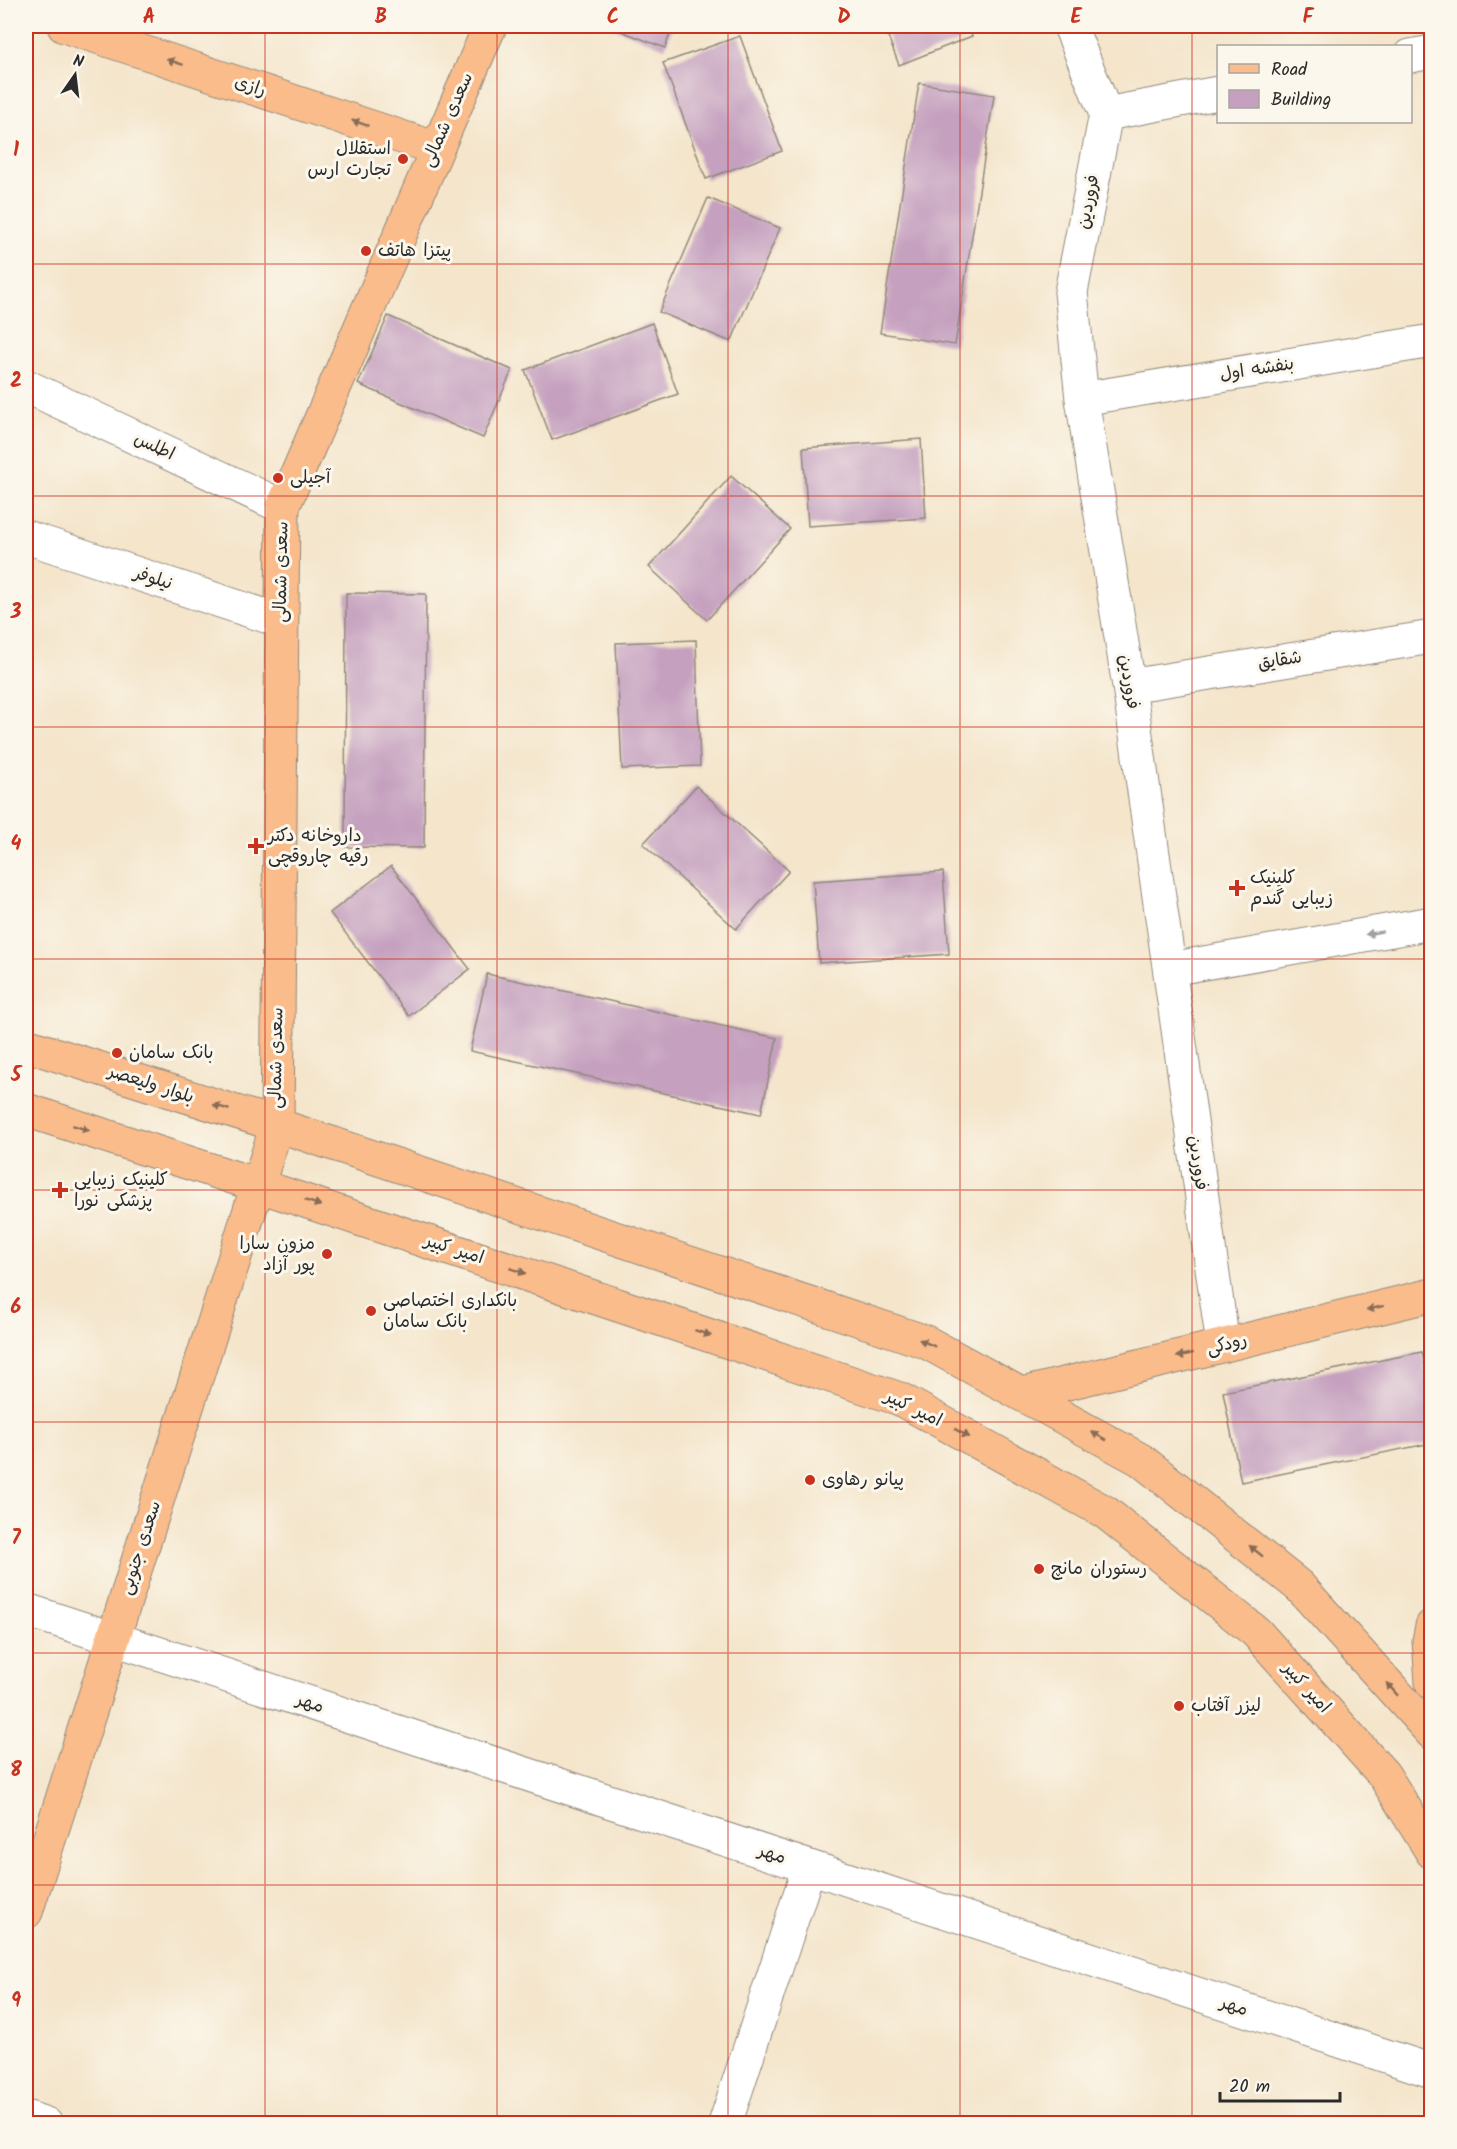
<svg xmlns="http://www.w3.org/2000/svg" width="1457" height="2149" viewBox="0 0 1457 2149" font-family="Kalam,'Playpen Sans Arabic',sans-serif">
	<rect width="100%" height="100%" fill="#fbf7ec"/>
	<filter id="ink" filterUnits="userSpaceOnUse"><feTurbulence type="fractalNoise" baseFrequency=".0167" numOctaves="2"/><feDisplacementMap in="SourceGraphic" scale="12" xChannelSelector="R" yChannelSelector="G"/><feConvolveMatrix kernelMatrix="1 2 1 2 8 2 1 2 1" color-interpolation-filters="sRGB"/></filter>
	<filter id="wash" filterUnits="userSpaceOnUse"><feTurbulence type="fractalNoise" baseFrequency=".008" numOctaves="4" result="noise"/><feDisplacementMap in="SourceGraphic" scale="24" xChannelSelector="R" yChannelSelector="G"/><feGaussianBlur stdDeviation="1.35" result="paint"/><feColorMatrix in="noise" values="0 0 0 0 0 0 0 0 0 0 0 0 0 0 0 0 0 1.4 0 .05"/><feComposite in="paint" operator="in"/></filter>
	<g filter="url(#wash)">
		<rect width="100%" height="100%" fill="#f4e5cb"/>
		<g id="blocks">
			<path fill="#c5a0bf" d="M608,26H673L665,48Z
				M884,26H968L972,36L899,65Z
				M740,36L782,151L706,179L663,63Z
				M919,83L994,95L955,345L880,333Z
				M708,198L780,228L731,342L659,312Z
				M388,316L512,370L483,438L358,384Z
				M652,323L678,394L552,440L525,370Z
				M921,439L926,518L808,526L803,448Z
				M731,476L790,529L707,620L649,567Z
				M346,593L426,594L424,848L345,847Z
				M696,640L700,766L622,769L616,643Z
				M696,786L789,871L736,929L643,844Z
				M391,866L470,969L409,1016L330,913Z
				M943,872L949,954L819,963L813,881Z
				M487,974L777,1038L761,1114L470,1051Z
				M1422,1352L1432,1397V1443L1241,1482L1223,1392Z"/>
		</g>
	</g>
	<g filter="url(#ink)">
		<use href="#blocks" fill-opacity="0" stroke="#90887b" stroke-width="1.5"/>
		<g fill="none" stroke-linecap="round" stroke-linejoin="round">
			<g stroke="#90887b" stroke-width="35">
				<path id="minor" d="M1070,26L1106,114L1071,292L1082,399L1129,686L1223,1345
					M1410,56L1432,52
					M1106,114L1218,93
					M26,386L283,507
					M1082,399L1432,341
					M26,537L281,621
					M1129,686L1432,637
					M1170,969L1432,923
					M26,1610L1432,2071
					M26,2117L46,2124
					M725,2124L809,1867"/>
			</g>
			<g stroke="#90887b" stroke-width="35">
				<path id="major" d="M64,26L435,148
					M26,1045L277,1125L926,1342L1141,1460L1299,1586L1432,1733
					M26,1110L257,1185L900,1399L1105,1512L1256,1632L1384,1775L1432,1852
					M1022,1394L1432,1295
					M1432,1626L1429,1641L1432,1683
					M26,1912L277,1125L283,507L490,26"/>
			</g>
			<use href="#minor" stroke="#fff" stroke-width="33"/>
			<use href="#major" stroke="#fabc8b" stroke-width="33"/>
		</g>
		<defs><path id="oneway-solid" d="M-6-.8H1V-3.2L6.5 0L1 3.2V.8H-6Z" transform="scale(1.5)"/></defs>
		<g fill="#886c56">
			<use href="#oneway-solid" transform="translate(175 62) rotate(-162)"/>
			<use href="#oneway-solid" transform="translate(360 123) rotate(-162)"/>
			<use href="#oneway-solid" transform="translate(221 1107) rotate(-162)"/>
			<use href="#oneway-solid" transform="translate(81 1128) rotate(18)"/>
			<use href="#oneway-solid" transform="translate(313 1203) rotate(18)"/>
			<use href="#oneway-solid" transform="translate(518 1271) rotate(18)"/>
			<use href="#oneway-solid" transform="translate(1375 1308) rotate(166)"/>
			<use href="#oneway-solid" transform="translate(703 1333) rotate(18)"/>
			<use href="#oneway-solid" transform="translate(927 1343) rotate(-156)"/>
			<use href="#oneway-solid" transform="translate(1185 1355) rotate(166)"/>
			<use href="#oneway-solid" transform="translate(962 1433) rotate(29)"/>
			<use href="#oneway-solid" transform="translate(1099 1436) rotate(-151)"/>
			<use href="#oneway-solid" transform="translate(1256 1551) rotate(-141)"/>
			<use href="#oneway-solid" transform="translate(1392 1689) rotate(-132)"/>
		</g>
		<use fill="#a0a0a0" href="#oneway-solid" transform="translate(1374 933) rotate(170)"/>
	</g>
	<path fill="none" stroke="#c8321e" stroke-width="1.5" stroke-opacity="0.55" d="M265,26V2124M497,26V2124M728,26V2124M960,26V2124M1192,26V2124M26,264H1432M26,496H1432M26,727H1432M26,959H1432M26,1190H1432M26,1422H1432M26,1653H1432M26,1885H1432"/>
	<g fill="#c8321e" stroke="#fbf7ec" stroke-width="2">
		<circle cx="403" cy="159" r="6"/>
		<circle cx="366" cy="251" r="6"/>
		<circle cx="278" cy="478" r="6"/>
		<path d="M253 837h6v6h6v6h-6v6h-6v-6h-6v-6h6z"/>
		<path d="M1234 879h6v6h6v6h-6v6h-6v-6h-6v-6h6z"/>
		<circle cx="117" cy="1053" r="6"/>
		<path d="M57 1181h6v6h6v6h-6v6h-6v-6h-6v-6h6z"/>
		<circle cx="327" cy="1254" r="6"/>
		<circle cx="371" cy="1311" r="6"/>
		<circle cx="810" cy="1480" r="6"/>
		<circle cx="1039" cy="1569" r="6"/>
		<circle cx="1179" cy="1706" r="6"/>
	</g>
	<g text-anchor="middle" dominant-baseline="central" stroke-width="6" stroke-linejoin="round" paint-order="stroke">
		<g font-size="18" fill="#2b2b2b" stroke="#fbf7ec">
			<text transform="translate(250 87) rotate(18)">رازی</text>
			<text transform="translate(448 120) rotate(-66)">سعدى شمالى</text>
			<text transform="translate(1089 202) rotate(-79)">فروردین</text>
			<text transform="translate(1257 370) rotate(-9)">بنفشه اول</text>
			<text transform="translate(154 447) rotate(25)">اطلس</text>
			<text transform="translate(282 572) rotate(-89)">سعدى شمالى</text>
			<text transform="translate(153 579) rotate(18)">نیلوفر</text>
			<text transform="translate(1280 661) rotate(-9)">شقایق</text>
			<text transform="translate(1128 682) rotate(81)">فروردین</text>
			<text transform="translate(277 1058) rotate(-89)">سعدى شمالى</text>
			<text transform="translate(151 1085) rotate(18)">بلوار ولیعصر</text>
			<text transform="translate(1197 1163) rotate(82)">فروردین</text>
			<text transform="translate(454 1250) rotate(18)">امیر کبیر</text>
			<text transform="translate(1227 1345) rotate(-14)">رودکى</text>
			<text transform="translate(913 1409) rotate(26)">امیر کبیر</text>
			<text transform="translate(141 1548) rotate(-72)">سعدى جنوبی</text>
			<text transform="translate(1306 1688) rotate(48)">امیر کبیر</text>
			<text transform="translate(310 1704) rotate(18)">مهر</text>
			<text transform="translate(772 1855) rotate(18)">مهر</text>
			<text transform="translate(1234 2007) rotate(18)">مهر</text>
		</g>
		<g font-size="18" fill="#2b2b2b" stroke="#fbf7ec" text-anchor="start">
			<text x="391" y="149" text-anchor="end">استقلال<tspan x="391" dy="21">تجارت ارس</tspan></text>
			<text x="378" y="251">پیتزا هاتف</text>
			<text x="290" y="478">آجیلی</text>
			<text x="268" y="836">داروخانه دکتر<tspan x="268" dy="21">رقیه چاروقچی</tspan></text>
			<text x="1250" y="878">کلینیک<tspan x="1250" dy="21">زیبایی گندم</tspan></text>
			<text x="129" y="1053">بانک سامان</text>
			<text x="74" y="1180">کلینیک زیبایی<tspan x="74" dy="21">پزشکی نورا</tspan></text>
			<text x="315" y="1244" text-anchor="end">مزون سارا<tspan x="315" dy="21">پور آزاد</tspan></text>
			<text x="383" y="1301">بانکداری اختصاصی<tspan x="383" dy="21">بانک سامان</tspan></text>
			<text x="822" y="1480">پیانو رهاوی</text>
			<text x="1051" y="1569">رستوران مانچ</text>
			<text x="1191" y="1706">لیزر آفتاب</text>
		</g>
	</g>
	<rect width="1457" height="2149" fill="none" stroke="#fbf7ec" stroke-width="66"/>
	<rect x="1217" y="45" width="195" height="78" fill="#fbf7ec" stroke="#a8a59f" stroke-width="1.5"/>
	<rect x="1229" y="64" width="30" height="9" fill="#fabc8b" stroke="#a8a59f" stroke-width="1.5"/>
	<text x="1271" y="75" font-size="18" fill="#2b2b2b">Road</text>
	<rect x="1229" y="90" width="30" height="18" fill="#c5a0bf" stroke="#a8a59f" stroke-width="1.5"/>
	<text x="1271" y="105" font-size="18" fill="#2b2b2b">Building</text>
	<g transform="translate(75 75) rotate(14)" stroke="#fbf7ec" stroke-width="4.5" paint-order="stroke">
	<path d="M0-4.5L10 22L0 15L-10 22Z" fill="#2b2b2b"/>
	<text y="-9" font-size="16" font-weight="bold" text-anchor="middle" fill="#2b2b2b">N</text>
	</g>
	<path d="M1220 2092v9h120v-9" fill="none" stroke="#2b2b2b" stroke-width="3"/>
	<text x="1229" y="2092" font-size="18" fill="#2b2b2b" stroke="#fbf7ec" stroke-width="4.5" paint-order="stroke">20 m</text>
	<rect x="33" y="33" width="1391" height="2083" fill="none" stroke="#c8321e" stroke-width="2"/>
	<g font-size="20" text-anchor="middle" font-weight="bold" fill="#c8321e">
		<text x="149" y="23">A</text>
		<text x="381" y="23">B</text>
		<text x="613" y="23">C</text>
		<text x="844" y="23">D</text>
		<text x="1076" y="23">E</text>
		<text x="1308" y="23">F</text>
		<text x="16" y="156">1</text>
		<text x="16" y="387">2</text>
		<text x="16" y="618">3</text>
		<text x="16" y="850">4</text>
		<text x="16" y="1081">5</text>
		<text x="16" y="1313">6</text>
		<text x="16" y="1544">7</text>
		<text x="16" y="1776">8</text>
		<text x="16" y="2007">9</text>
	</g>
</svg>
